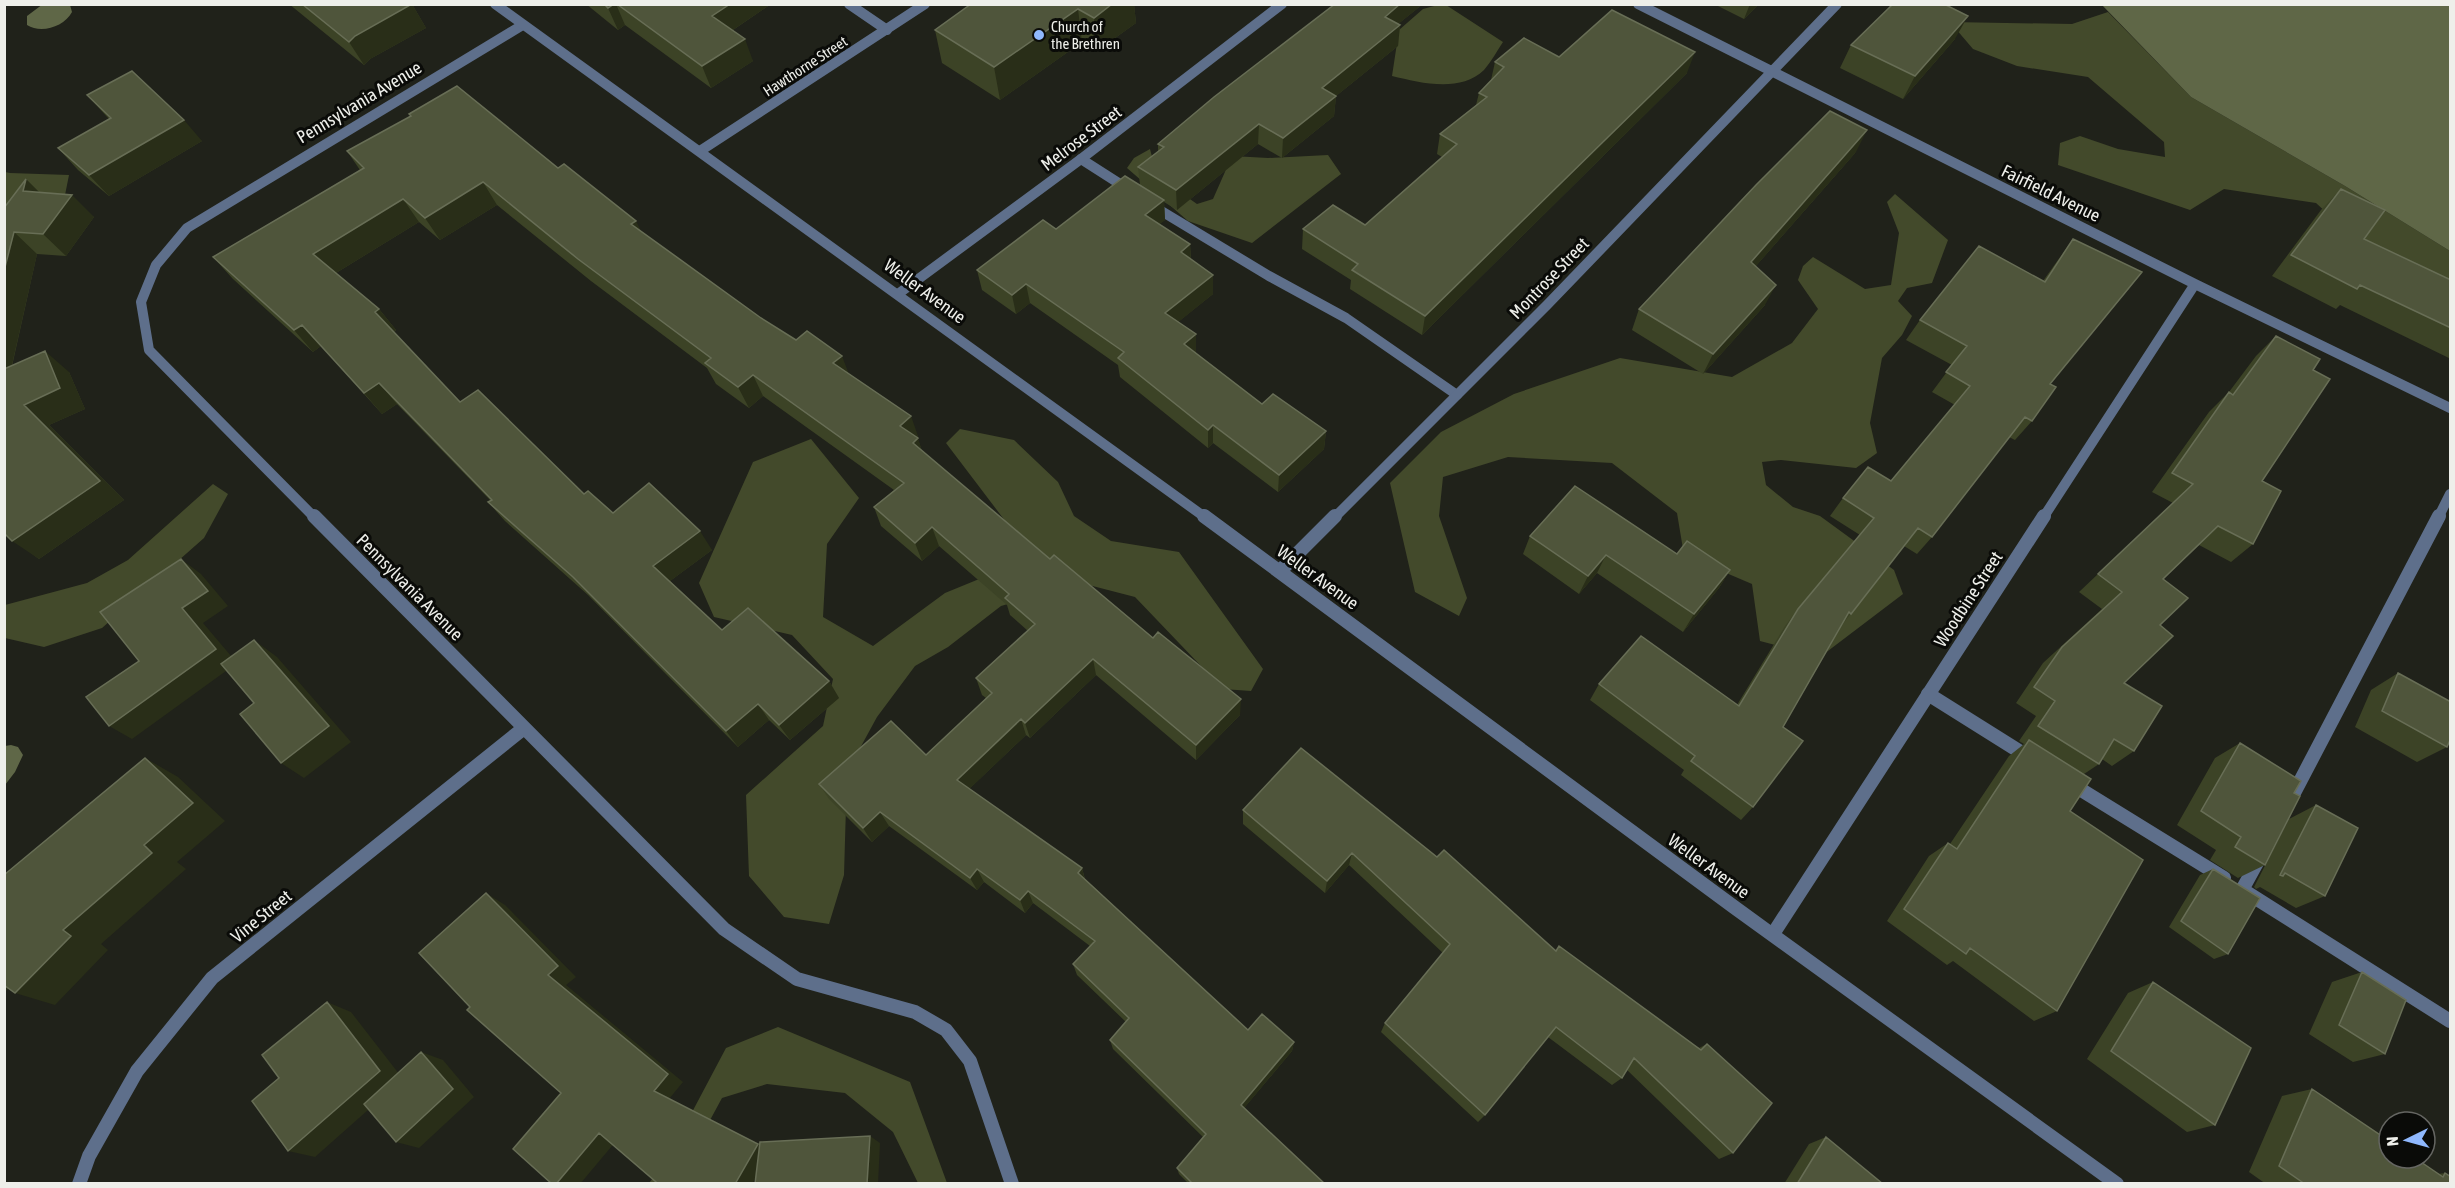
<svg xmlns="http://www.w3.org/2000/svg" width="2455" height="1188" viewBox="0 0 2455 1188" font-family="'Asap Condensed',sans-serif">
	<rect width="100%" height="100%" fill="#20221a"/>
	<path fill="#434a2b" d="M1438,5H1446L1503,42C1497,51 1491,62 1484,70C1460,93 1421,83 1392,76L1399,30L1423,9Z
		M2108,12L2191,97L2345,186L2450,251V300L2388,269L2316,203L2224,189L2190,210L2058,165L2060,143L2080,136L2118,149L2165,157L2164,142L2088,77L2017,66L1973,49L1950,22L2072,24Z
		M1150,149L1157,176L1197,204L1213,199L1232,156L1268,158L1328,155L1341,174L1252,243L1188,221L1127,168L1134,158Z
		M5,172L10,173L69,175L65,195L5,232Z
		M1895,194L1948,240L1932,283L1907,288L1898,301L1912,316L1902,335L1882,358L1870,423L1877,453L1856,468L1781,460L1762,462L1766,485L1793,507L1820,516L1894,570L1903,594L1820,657L1760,641L1752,584L1684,555L1677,513L1612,463L1508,457L1443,477L1439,516L1467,598L1459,616L1415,592L1390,483L1441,432L1514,394L1620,358L1732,377L1792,343L1818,309L1798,280L1803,266L1813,257L1865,289L1891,285L1899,233L1887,202Z
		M960,429L1014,440L1058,482L1074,516L1111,541L1179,552L1263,669L1251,691L1223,689L1135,597L1081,583L1001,606L948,647L915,666L877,717L847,772L844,875L829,924L784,917L749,876L746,795L823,726L833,679L792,635L714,617L699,583L753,462L811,439L859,498L827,544L823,617L873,646L945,593L1006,568L1009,526L946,443Z
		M213,484L228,494L204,538L102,628L44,647L5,638V605L87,583L128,560Z
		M778,1027L910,1082L947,1183H918L893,1132L845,1093L767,1084L722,1098L676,1183L648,1184L663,1167L726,1048Z"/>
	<path fill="#5f6747" d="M43,4L70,5L72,12C64,27 41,34 27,25V16Z
		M2102,5H2450V251L2345,186L2191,97Z
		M11,745L18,747L23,755L15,772L5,785V746Z"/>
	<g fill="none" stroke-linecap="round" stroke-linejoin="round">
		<path stroke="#5e6f8b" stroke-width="10" d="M849,4L887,30
			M1081,159L1131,191
			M1153,206L1269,276L1346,318L1457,395
			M2438,518L2450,494"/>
		<path stroke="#5e6f8b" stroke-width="14" d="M1928,694L2030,758
			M2070,783L2224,878
			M2294,793L2439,516
			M2242,890L2259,859
			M2246,892L2450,1021"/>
		<path stroke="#5e6f8b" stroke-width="10" d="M1638,4L2195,284L2450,408
			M700,151L925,4
			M898,294L1081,159L1282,4
			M315,518L149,350L141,302L156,265L187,228L521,26
			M1334,518L1547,305L1837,4
			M2043,518L2195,284"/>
		<path stroke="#5e6f8b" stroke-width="14" d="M314,516L724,929L797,979L915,1012L946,1030L970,1061L1012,1184
			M1280,571L1335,516
			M1773,934L2044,516
			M79,1184L89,1156L137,1071L212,978L524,728"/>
		<path stroke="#5e6f8b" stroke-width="10" d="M495,4L1206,518"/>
		<path stroke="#5e6f8b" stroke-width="14" d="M1204,516L1734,907L2117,1184"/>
	</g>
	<path fill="#3c4326" d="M289,4H412L426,28L370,59L364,65Z
		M586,4H771L733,30L753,61L711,88L625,25L618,30Z
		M971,4H1134L1136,23L1097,51L1082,42L1000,100L942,63L935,30Z
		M1335,4H1423L1398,24L1400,25L1398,46L1336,96L1334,116L1282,158L1258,144L1177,210L1164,202L1165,220L1159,224L1190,244L1191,259L1213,275V294L1178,322L1196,353L1262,404L1326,431L1324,449L1278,492L1213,443L1208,448L1120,377L1118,365L1030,303L1016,314L982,290L977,270L1140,185L1138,167L1158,152V144Z
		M1714,4H1759L1744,19Z
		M1955,39L1903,99L1840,68L1851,45Z
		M1559,57L1687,73L1422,335L1350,289L1351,280L1302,249L1303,229L1365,225L1442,157L1437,154L1440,134L1476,105L1479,93L1491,80L1495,62Z
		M87,95L202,141L109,196L78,170L58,148L109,119Z
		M409,114L558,168L641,232L761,318L849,374L918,436L917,437L922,451L1050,559L1240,715L1196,760L1096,675L1030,738L1026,735L969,789L1082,868L1085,879L1248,1030L1294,1042L1292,1051L1244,1108L1325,1184H1189L1179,1174L1177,1168L1203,1137L1113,1049L1110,1040L1126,1022L1077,975L1073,964L1090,946L1033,903L1025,913L984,882L977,890L889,826L872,842L829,799L819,784L926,755L986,698L982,695L976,678L1028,631L1010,615L1007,605L939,546L922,561L881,526L874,507L894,490L763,396L749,408L716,384L707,368L591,281L497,205L440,240L419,222L336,273L379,309L396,330L394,332L460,402L584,494L613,513L712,550L670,581L722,630L829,681L839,698L790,740L769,720L738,747L588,595L505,521L488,502L491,501L397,404L382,414L321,346L313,352L233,279L213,257L360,170L347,151L411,116Z
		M1856,152L1755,267L1765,305L1703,374L1632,330L1639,309Z
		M26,179L40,193L94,217L66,256L37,254L12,366L69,372L85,409L49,425L124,500L39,559L4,533V208Z
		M2341,189L2364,239L2451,280V359L2340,305L2336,309L2272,276L2321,210Z
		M2073,239L2050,384L2032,421L2015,440L2009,437L1932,537L1917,554L1904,546L1842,625L1783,727L1753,807L1741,820L1681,775L1684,770L1590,700L1599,684L1737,705L1785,626L1798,609L1860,535L1830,516L1843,498L1891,481L1955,405L1932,392L1952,365L1906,340L1920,320L2043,281Z
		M2276,336L2313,370L2262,481L2253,544L2231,562L2199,545L2163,579L2160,625L2124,683L2134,751L2112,766L2102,759L2099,764L2084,774L2070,811L2057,1011L2034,1021L1953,961L1947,965L1887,921L1929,856L1948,843L1950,844L2009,756L2024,744L2019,741L2036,716L2016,703L2043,663L2102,609L2079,592L2173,503L2152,492L2209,412L2229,392L2256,356Z
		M1530,536L1677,554L1730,570L1719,588L1683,632L1597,573L1579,594L1523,554Z
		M2398,673L2447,747L2417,762L2355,727L2371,690Z
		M2240,743L2294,793L2265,865L2238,878L2210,860L2216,850L2177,825L2215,758Z
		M2316,805L2325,896L2296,908L2260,887L2256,889L2254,887L2289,819Z
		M1243,810L1437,857L1555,951L1699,1048L1707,1044L1733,1153L1719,1159L1627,1070L1622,1078L1612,1085L1548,1037L1485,1115L1478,1122L1381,1032L1385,1023L1443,953L1349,865L1325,893L1243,824Z
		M2213,869L2228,954L2214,959L2169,927L2200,875Z
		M2362,972L2385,1054L2353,1062L2309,1034L2332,982Z
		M2153,982L2215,1125L2187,1132L2087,1059L2128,993Z
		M2312,1089L2438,1174L2445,1173L2451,1184H2266L2249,1172L2282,1096Z
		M1826,1137L1883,1184H1784L1809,1144Z"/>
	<path fill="#292e18" d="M412,4L426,28L370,59L364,65L349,42L355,36Z
		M614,4H616L625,25L618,30L608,8Z
		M730,4H771L721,38L712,16Z
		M1112,4H1134L1136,23L1097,51L1094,18Z
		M1400,4H1423L1382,37L1385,17Z
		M1750,4H1759L1744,19Z
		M1078,9L1082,42L1000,100L994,67Z
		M1968,16L1955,39L1903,99L1915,76Z
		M1400,25L1398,46L1336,96L1334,116L1282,158L1283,138L1322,88Z
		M745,39L753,61L711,88L702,66Z
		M1695,52L1687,73L1422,335L1425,316Z
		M184,120L202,141L109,196L89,175Z
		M1259,124L1258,144L1177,210L1176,190Z
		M1867,130L1856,152L1741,283L1751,262Z
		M26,179L49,202L23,191Z
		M483,182L497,205L440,240L425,218Z
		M72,195L94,217L66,256L43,234Z
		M403,199L419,222L331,276L313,254Z
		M1164,200L1165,220L1146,235L1145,215Z
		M636,221L647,243L631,224Z
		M14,232L37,254L4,400V271Z
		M1190,244L1191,264L1181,252Z
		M1213,275V294L1166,332L1165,313Z
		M1026,284L1030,303L1016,314L1012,295Z
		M1776,285L1765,305L1703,374L1713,354Z
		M379,309L396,330L392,333L375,312Z
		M302,325L321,346L313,352L294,330Z
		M1196,334V353L1184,344Z
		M45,351L69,372L85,409L49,425L124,500L39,559L12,541L24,405Z
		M842,356L850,377L833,363Z
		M753,375L763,396L749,408L738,387Z
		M379,383L397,404L382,414L364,393Z
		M911,416L918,436L907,446L900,426Z
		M1213,425V443L1208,448V430Z
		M1326,431L1324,449L1278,492L1279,475Z
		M918,438L924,458L913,443Z
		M932,527L939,546L922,561L915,543Z
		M700,531L712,550L666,584L653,566Z
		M1606,555L1597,573L1579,594L1588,576Z
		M181,559L201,574L228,606L203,623L237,663L132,739L109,726L182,608Z
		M1730,570L1719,588L1683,632L1694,614Z
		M254,640L277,657L351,742L304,778L281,763Z
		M1093,659L1096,675L1030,738L1025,723Z
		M829,681L839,698L790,740L779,725Z
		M1241,699L1240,715L1196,760V745Z
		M758,704L769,720L738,747L726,731Z
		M1021,719L1026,735L963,795L957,780Z
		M145,758L178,777L225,821L177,862L186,869L101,944L108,950L55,1005L15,993L63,930L144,845Z
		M880,812L889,826L872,842L863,828Z
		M1352,853L1349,865L1325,893L1327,881Z
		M1082,868L1085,881L1078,873Z
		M977,869L984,882L977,890L970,878Z
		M1028,891L1033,903L1025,913L1020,900Z
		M486,893L505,905L576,977L566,985L683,1082L669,1099L771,1150L752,1184H735L548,975Z
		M4,974L19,978L4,993Z
		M327,1002L351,1012L403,1079L315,1157L288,1151Z
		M1294,1042L1292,1051L1240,1113L1241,1105Z
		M421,1052L443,1060L474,1097L419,1148L396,1142Z
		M599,1133L617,1140L580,1184H556Z
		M870,1136L880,1143L878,1184H867Z"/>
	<path fill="#4f553b" stroke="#686e56" stroke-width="1.5" d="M302,4H412L355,36L349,42Z
		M604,4H614L608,8Z
		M617,4H730L712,16L745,39L702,66Z
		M971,4H1112L1094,18L1078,9L994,67L935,30Z
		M1335,4H1400L1385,17L1400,25L1322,88L1336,96L1283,138L1259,124L1176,190L1138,167L1164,147L1158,144L1214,97Z
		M1893,4H1944L1968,16L1915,76L1851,45Z
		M1612,10L1695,52L1425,316L1352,270L1358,264L1303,229L1333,205L1365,225L1457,144L1440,134L1487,97L1479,93L1504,67L1495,62L1524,38L1559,57Z
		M132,71L184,120L89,175L58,148L111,118L87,95Z
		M457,86L558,168L564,164L636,221L631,224L761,318L796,340L807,331L842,356L833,363L911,416L900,426L918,438L913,443L1050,559L1054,555L1153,638L1158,632L1241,699L1196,745L1093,659L1025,723L1021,719L957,780L1082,868L1078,873L1248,1030L1262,1014L1294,1042L1241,1105L1325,1184H1193L1177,1168L1206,1134L1110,1040L1129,1018L1073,964L1095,941L1028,891L1020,900L977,869L970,878L880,812L863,828L819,784L891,721L926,755L992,693L976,678L1035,624L1005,598L1009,594L932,527L915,543L874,507L904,483L753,375L738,387L705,363L711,358L578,259L483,182L425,218L403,199L313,254L379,309L375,312L460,402L478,390L584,494L588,491L613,513L649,483L700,531L653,566L722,630L748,608L829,681L779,725L758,704L726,731L573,577L488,502L492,500L379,383L364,393L302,325L294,330L213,257L364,168L347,151L411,116L409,114Z
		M1830,111L1867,130L1751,262L1776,285L1713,354L1639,309L1756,185Z
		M1125,176L1164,200L1145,215L1190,244L1181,252L1213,275L1165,313L1196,334L1184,344L1262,404L1273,394L1326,431L1279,475L1213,425L1208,430L1118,358L1124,352L1026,284L1012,295L977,270L1043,220L1056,229Z
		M26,179L23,191L72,195L43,234L14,232L4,271V208Z
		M2341,189L2385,210L2364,239L2451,280V328L2360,285L2357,289L2291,255Z
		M2073,239L2142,272L2050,384L2056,387L2032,421L2025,417L1932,537L1918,528L1851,614L1849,612L1783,727L1803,741L1753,807L1691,761L1695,756L1599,684L1641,636L1739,706L1798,609L1874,518L1843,498L1868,467L1891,481L1970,386L1946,372L1967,346L1920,320L1979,246L2045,282Z
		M2276,336L2320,359L2313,370L2330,379L2262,481L2281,491L2253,544L2218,526L2163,579L2188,598L2160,625L2173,636L2124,683L2162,706L2134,751L2114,739L2099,764L2038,726L2055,701L2034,687L2062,647L2122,592L2098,574L2193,484L2172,473L2229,392L2233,395Z
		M45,351L60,388L24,405L100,481L12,541L4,533V369Z
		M1575,486L1677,554L1687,541L1730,570L1694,614L1606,555L1588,576L1530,536Z
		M181,559L208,591L182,608L216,649L109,726L86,697L139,661L100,612Z
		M254,640L329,726L281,763L240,714L254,703L221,664Z
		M2398,673L2451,702V738L2447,747L2382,711Z
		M2029,740L2091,779L2070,811L2143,860L2057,1011L1970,948L1966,954L1904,909L1948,843L1957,849Z
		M2240,743L2301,781L2294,793L2300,796L2265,865L2235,847L2241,837L2201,811Z
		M1301,748L1437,857L1444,850L1556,951L1559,946L1701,1050L1707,1044L1772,1103L1733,1153L1634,1058L1622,1078L1556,1027L1485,1115L1385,1023L1450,944L1352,853L1327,881L1243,810Z
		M145,758L193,803L144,845L152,853L63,930L71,936L15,993L4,985V875Z
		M2316,805L2358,828L2325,896L2285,873L2283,876L2280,875Z
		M2213,869L2260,898L2228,954L2181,921Z
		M486,893L558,966L548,975L668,1074L654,1091L758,1144L735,1184H655L656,1182L599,1133L556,1184H552L513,1149L561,1093L467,1010L470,1007L419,953Z
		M2362,972L2406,1000L2385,1054L2339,1025Z
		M2153,982L2251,1048L2215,1125L2111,1051Z
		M327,1002L380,1071L288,1151L252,1101L279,1078L262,1055Z
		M421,1052L453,1089L396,1142L364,1104Z
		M2312,1089L2389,1141V1158H2415L2443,1177L2445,1173L2451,1177V1184H2305L2279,1166Z
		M870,1136L867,1184H755L760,1142Z
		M1826,1137L1883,1184H1797Z"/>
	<circle fill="#8fb8fd" stroke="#0a0b08" stroke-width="2" cx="1039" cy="35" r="6"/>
	<g text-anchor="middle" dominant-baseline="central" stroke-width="6" stroke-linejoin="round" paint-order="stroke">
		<g font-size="15" fill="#eeefea" stroke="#0a0b08" text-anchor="start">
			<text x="1051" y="26">Church of<tspan x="1051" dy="17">the Brethren</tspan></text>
		</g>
		<g font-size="15" fill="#eeefea" stroke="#0a0b08">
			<text transform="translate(805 66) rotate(-33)">Hawthorne Street</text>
		</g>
		<g font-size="18" fill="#eeefea" stroke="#0a0b08">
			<text transform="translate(359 102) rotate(-31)">Pennsylvania Avenue</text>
			<text transform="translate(1081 138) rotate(-37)">Melrose Street</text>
			<text transform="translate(2051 193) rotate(26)">Fairfield Avenue</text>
			<text transform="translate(1549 278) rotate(-46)">Montrose Street</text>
			<text transform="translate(925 291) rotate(36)">Weller Avenue</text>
			<text transform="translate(1318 577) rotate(36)">Weller Avenue</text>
			<text transform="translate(410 587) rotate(45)">Pennsylvania Avenue</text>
			<text transform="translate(1968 599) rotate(-57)">Woodbine Street</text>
			<text transform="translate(1709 866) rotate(36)">Weller Avenue</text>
			<text transform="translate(261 916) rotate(-39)">Vine Street</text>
		</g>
	</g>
	<rect width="2455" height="1188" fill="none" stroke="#eeefea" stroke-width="12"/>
	<g transform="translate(2407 1140) rotate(265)"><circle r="28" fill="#0a0b08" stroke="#656662" stroke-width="1.5"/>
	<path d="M0-4.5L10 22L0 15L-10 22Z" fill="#8fb8fd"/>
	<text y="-9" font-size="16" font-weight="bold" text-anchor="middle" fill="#eeefea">N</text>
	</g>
</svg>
